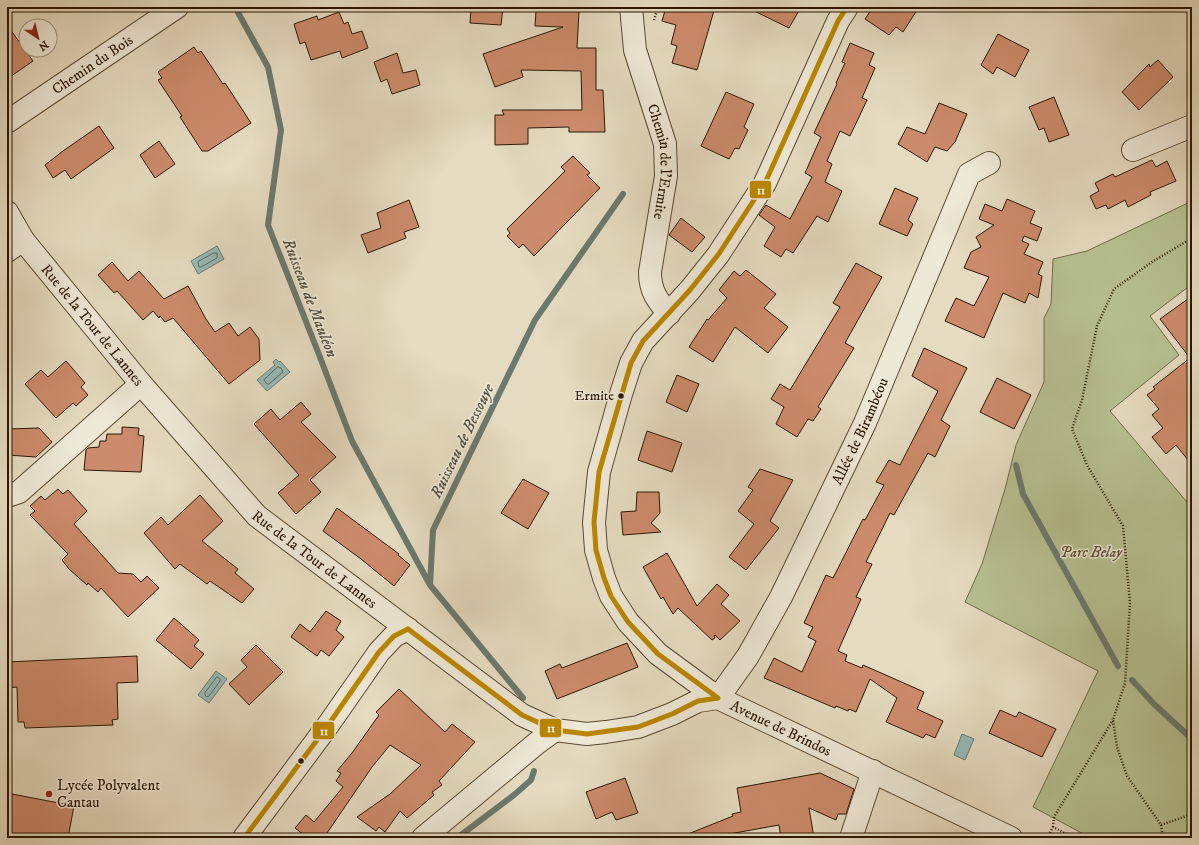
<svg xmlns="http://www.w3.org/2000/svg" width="1199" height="845" viewBox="0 0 1199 845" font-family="'IM FELL DW Pica',serif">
	<rect width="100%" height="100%" fill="#e5dbc0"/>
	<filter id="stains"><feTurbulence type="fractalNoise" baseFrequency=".005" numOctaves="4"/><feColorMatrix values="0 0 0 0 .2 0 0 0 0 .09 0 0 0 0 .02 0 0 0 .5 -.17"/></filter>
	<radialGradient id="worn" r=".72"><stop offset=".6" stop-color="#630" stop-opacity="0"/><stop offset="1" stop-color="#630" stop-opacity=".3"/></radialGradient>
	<path fill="#b6c091" stroke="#706c48" d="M1192,201V284L1150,316L1179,355L1110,411L1192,508V838H1091L1033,807L1098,671L965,602L982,564L1005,489L1016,445L1044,382V318L1051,304L1053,259L1087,251Z"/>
	<path fill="#96bab8" stroke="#6b796e" d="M217,246L224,259L198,274L191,261Z
		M276,359L279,362L280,361L290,372L267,391L257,380L275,365L273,362Z
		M216,671L227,679L209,703L198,695Z
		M962,734L974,739L965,760L954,755Z"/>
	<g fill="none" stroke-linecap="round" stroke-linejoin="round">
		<path stroke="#60685c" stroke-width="1" d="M214,253H217V258L201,267H199L198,262Z
			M278,367L281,368L283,372L269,384H267L264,380Z
			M217,677L220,679V681L209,696L207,697L205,695V693Z"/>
		<path stroke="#6b796e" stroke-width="6" d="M235,7L268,67L281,130L268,225L318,352L352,441L430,585
			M1016,465L1023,494L1118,666
			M1132,680L1155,705L1192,739
			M523,698L430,585L433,530L535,320L623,194
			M457,838L514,795L531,780L534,771"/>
	</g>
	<path fill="#cc8b6c" stroke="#2b1700" d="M471,7H503L501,25L470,23Z
		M666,7H715L697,70L672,63L677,46L671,44L676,25L662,21Z
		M746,7H801L789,28Z
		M873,7H919L903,32L896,27L889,35L865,19Z
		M536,11H579L577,48H596V90H603L605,132H569V127L528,128V144L495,145V115H504L502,110H582L581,71L521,70L523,77L495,87L483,54L563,27L535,26Z
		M339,12L344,24L348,22L352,34L362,31L368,48L342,58L340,51L311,60L305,42L300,44L294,24L317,16L318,20Z
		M7,25L33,61L7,79Z
		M998,34L1029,50L1015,77L997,67L993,74L981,65Z
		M850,43L874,53L869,65L875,68L862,98L867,100L850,136L840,131L827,161L832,164L825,182L842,191L828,222L817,216L793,253L786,249L781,257L764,246L775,227L759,215L766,205L790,219L812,177L805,173L821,137L814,133L837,84L836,83L845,63L842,62Z
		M194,47L198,53L201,51L223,84L225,83L251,123L208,151H202L180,117L182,116L158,80L162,78L158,72Z
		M397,53L403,73L416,70L420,85L392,94L387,79L381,82L374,62Z
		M1158,60L1173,77L1139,110L1122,92L1149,64L1150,67Z
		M726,92L754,104L744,127L748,130L739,149L735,148L729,159L701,146Z
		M1054,97L1069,135L1049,142L1044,128L1039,130L1029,107Z
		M939,103L967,114L955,142L947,151L935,147L927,162L898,144L907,127L925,134Z
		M99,126L114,148L71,179L65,170L53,178L45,165L63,151Z
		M159,141L175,164L155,178L140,155Z
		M573,156L590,173L587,175L600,188L534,256L523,244L519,248L507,236L510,233L507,229L565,171L561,167Z
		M1152,160L1156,167L1167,161L1176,181L1150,192L1151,195L1128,207L1125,200L1108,209L1106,205L1096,209L1090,196L1099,191L1095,183L1113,174L1115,177Z
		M895,188L918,198L908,220L913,224L907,236L879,224Z
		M1007,199L1035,211L1030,223L1042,228L1037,241L1024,236L1022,241L1029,244L1024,254L1043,262L1038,274L1042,276L1038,298L1029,293L1025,303L1003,293L984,338L945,321L956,298L974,306L989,277L964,268L971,252L981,247L976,237L994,225L979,219L985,204L1002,211Z
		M409,200L419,227L404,232L406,238L368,253L361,235L381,228L377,213Z
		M681,218L705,237L692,252L669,235Z
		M112,262L128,281L139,271L164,299L188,286L206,319L215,332L229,323L238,336L250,327L259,339L260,360L229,384L173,318L165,322L160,316L159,318L153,311L143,320L117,291L114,293L98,275Z
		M856,263L882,277L845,343L854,348L818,407L821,409L813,421L808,419L797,437L776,424L784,407L771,399L780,384L790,390L840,307L833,303Z
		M746,270L776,294L764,308L788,327L768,353L735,327L713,362L689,347L707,319L708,320L727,298L719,290L734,271L740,276Z
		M1192,296V465L1176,445L1166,454L1152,437L1163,428L1152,415L1159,409L1147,395L1155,389L1153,387L1190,358L1160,319Z
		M924,348L967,368L941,420L950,426L935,457L928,453L894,515L890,513L866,562L872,564L856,597L861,599L838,651L847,655L845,661L862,668L863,665L924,692L917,709L943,721L935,738L926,734L923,738L886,722L897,698L870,679L856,712L849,709L848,711L836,706L835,708L764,678L774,658L802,672L816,641L808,637L813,627L804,623L826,575L833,578L863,519L865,520L884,485L876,482L889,460L900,465L938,391L912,376Z
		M66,361L85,383L81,387L88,395L76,406L73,403L56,418L25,384L41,370L48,377Z
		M677,375L699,384L687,412L666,402Z
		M997,378L1031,395L1014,429L980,412Z
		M301,402L311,414L301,422L336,457L310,480L321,492L296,514L278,493L299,475L254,424L271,409L280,420Z
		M122,427L139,428L138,435L144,436L141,472L84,470L86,450L88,448L99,447L100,441H106L107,434H122Z
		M39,428L52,442L36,457L7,455V429Z
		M647,431L682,443L672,472L638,460Z
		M760,469L793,480L770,521L779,528L746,570L729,557L754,524L738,511L753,490L748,487Z
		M523,479L549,493L528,529L501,513Z
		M58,489L63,494L68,490L87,511L74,524L118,573L133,574L141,582L147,576L159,588L128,617L101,588L98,592L88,583L87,585L69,569L62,560L68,554L30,515L35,511L30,506L41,496L45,500Z
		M637,492H659L660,513L651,523L661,532L623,535L621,512L636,511Z
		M200,495L223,521L202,541L238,569L235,573L254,589L242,603L210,581L207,584L180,564L175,569L144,533L161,517L168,525Z
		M337,508L399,554L398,555L410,565L394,586L361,559L323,531Z
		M667,553L697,606L717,584L729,595L721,604L740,621L720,640L715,635L714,636L715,638L712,640L678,608L673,614L663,597L661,599L643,567Z
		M326,611L341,621L336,630L344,637L329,656L321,650L317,656L291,637L300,624L310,632Z
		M174,618L199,640L194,646L204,654L191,669L156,640Z
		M627,643L638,667L557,699L545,671L560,664L562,668Z
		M256,645L283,672L249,705L229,684L247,667L241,660Z
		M137,656L138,682L117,683L118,719L112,720L113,725L25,728L24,722H18L17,687L7,688V662Z
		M399,689L445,732L452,724L475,742L439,781L442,785L432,792L434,795L407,818L400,811L385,832L379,827L376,831L357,817L390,794L421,765L390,745L372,767L327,833L333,838H301L304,835L295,828L306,815L314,822L343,787L336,781L341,773L337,771L352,753L379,715L376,712Z
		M1000,710L1016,717L1019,712L1056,729L1042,757L989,733Z
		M820,773L854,789L846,814H838L836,820L809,808L814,838H781L779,825L707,838H689L688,834L733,816L732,814L741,812L737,788Z
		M625,778L638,813L616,820L612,812L596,819L586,792Z
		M7,793L74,806L68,838H7Z"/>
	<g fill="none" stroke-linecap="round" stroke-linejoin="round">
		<g stroke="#5a4830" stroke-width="24">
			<g id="street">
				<path id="s1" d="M631,7L635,50L665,144L666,176L650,272C650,291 657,300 669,314"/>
				<path id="s2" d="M847,7L838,21L765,183L718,255L690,290L643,341L631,363L621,394L599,472L594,522L596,550L604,578L611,596L628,622L658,654L718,698L1011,838"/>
				<path id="s3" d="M7,122L177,7"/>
				<path d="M1133,150L1192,126"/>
				<path id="s4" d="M7,212L23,240L141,384L257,516L522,715L555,730L587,734L606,732L638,727L672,714L698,701L718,698"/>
				<path d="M7,251L23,240"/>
				<path d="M7,496L19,492L141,384"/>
				<path id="s5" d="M718,698L748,656L781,597L865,423L969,174L989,163"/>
				<path d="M244,838L326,728L379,652L394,636L408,629"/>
				<path d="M423,838L537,743L555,730"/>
				<path d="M851,838L873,771"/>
			</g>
		</g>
		<path stroke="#2b1700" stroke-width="2.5" stroke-dasharray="1 2" stroke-linecap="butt" d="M654,20L658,7
			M1161,825L1192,814
			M1053,827L1054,817L1113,720
			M1047,838L1053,827L1074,838
			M1163,838L1161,825L1127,776L1117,747L1113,720L1125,683L1130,603L1123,526L1087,465L1072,429L1082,400L1097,326L1114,289L1152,262L1192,238"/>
		<use href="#street" stroke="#eee8d6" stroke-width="22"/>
		<g stroke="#eee8d6" stroke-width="8">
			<path id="bus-1" d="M408,629L522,715L555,730L587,734L638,727L672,714L698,701L718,698
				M718,698L658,654L628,622L611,596L604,578L596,550L594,522L599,472L631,363L643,341L690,290L718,255L765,183L838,21L847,7
				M244,838L326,728L379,652L394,636L408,629"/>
		</g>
		<use href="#bus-1" stroke="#ba8600" stroke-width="5"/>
	</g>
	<g fill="#2b1700" stroke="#eee8d6" stroke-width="1.5">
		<circle cx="621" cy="396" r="3.5"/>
		<circle cx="301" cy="761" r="3.5"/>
	</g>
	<circle fill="#8f2418" stroke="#eee8d6" stroke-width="1.5" cx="49" cy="794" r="4"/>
	<g text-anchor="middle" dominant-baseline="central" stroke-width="3" stroke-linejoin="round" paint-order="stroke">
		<g font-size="14" fill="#2b1700" stroke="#eee8d6" text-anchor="end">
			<text x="614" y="396">Ermite</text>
		</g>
		<g font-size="15" fill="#2b1700" stroke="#eee8d6">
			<text stroke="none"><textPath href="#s3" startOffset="103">Chemin du Bois</textPath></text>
			<text stroke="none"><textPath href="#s1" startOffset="159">Chemin de l'Ermite</textPath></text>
			<text stroke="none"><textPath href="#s4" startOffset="142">Rue de la Tour de Lannes</textPath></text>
			<text stroke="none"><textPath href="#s5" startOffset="303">Allée de Birambéou</textPath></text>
			<text stroke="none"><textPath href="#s4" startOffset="466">Rue de la Tour de Lannes</textPath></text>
			<text stroke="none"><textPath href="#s2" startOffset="879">Avenue de Brindos</textPath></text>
		</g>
		<g font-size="15" font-style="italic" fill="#554a2c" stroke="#eee8d6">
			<text x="1091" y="552">Parc Belay</text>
		</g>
		<g font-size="15" fill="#2b1700" stroke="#eee8d6" text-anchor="start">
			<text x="57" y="785">Lycée Polyvalent<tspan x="57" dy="17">Cantau</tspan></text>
		</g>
		<g font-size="16" font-style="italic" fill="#505040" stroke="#eee8d6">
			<text transform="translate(310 298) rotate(69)">Ruisseau de Mauléon</text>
			<text transform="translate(462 441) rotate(-64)">Ruisseau de Bessouye</text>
		</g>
	</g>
	<g stroke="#eee8d6" stroke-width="1.5">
		<rect x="749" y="180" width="23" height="19" rx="4" fill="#ba8600"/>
		<rect x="539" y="718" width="23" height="20" rx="4" fill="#ba8600"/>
		<rect x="312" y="721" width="23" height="19" rx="4" fill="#ba8600"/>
	</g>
	<g font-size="11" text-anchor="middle" font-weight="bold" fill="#fff">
		<text x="761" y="194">11</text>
		<text x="551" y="732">11</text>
		<text x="324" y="735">11</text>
	</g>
	<rect width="1199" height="845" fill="none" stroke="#e5dbc0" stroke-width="24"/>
	<rect x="8" y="8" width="1183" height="829" fill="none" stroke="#2b1700" stroke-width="2"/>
	<rect x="12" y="12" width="1175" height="821" fill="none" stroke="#2b1700"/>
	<g transform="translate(38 38) rotate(145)"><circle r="19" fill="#eee8d6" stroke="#a09480"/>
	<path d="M0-3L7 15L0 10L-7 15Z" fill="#8f2418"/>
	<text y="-6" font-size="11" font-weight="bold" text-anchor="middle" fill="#2b1700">N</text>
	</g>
	<rect width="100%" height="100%" filter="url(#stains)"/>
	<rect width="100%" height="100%" fill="url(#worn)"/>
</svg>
